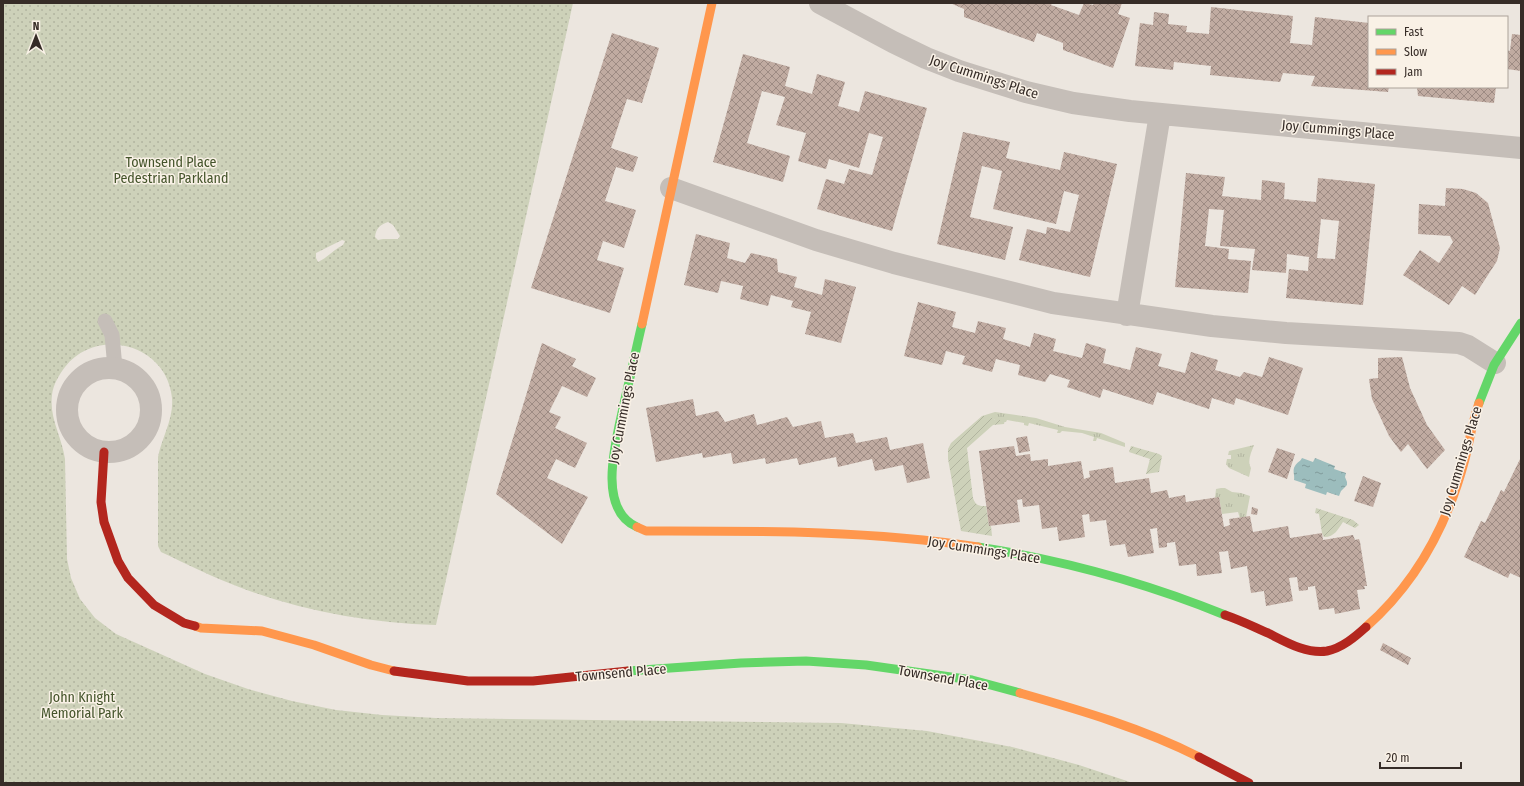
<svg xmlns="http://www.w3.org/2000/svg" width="1524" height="786" viewBox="0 0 1524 786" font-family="'Fira Sans Condensed',sans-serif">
	<defs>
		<pattern id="grass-tufts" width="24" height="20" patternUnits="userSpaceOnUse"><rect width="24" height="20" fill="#cdd1b9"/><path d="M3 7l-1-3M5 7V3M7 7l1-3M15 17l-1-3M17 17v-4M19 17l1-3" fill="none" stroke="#b1b49f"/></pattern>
		<pattern id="park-dots" width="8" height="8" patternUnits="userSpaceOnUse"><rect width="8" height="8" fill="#cdd1b9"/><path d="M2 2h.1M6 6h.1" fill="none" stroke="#b1b49f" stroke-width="1.8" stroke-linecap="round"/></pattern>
		<pattern id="garden-furrows" width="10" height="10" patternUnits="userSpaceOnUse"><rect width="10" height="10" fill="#cdd1b9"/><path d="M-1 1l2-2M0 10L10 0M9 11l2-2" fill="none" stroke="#b1b49f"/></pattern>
		<pattern id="water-ripples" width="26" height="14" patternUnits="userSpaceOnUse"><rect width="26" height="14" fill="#9cbdbd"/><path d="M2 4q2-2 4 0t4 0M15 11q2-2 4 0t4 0" fill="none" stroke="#809a9a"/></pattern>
		<pattern id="building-cross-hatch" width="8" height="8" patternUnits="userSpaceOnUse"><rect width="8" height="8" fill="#c0aba1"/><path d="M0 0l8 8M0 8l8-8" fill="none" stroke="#9d8b83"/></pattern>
	</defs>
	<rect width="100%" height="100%" fill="#ece6df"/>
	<path fill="url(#grass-tufts)" d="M995,412L1036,418L1065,427L1101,433L1125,443V447L1097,438L1096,441H1093L1094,437L1082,433L1062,431L1060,433H1057L1058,430L1029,423L1028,426L1024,425V423L1007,420L1006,422H1004V420H995L989,416H982Z
		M1254,445C1251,453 1247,461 1251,468L1249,477L1229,468L1226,464L1227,459H1231V455H1228L1229,451Z
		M1221,488H1225L1232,492L1241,493L1250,496L1246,517L1240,518L1238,512L1222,514L1219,497L1215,498L1216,489Z"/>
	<path fill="url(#park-dots)" fill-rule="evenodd" d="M3,3H573L436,625C369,623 302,611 239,587C212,577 187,564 161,552L158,546V457C162,437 174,418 172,398C167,344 97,326 65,367C59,375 53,385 52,395C49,418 62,437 65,459L67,559L71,578L80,599L95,618L116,634L205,674L248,689L292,701L336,710L382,715L436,718L841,723L927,731L1012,747L1079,765L1133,783H3ZM388,222L393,225L400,236L398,239H383L378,240L375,237C376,229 379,225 388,222ZM342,240L345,241L343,245C333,250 327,258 318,262L316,258V253Z"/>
	<path fill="url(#garden-furrows)" d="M982,416H990L995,420H1005L1004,424L993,425L967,448L973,498C976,506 979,506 986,506L989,526H991L992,536L961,531L948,459V449L951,443Z
		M1131,446L1159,454L1162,456L1159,472L1146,474L1150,459L1129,452Z
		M1316,508L1353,520L1359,525L1355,528L1343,522C1338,529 1335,537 1324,537L1322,533L1319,514L1315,513Z"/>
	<path fill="url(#water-ripples)" d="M1302,458L1313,462L1315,458L1335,466L1334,469L1346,473L1345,477L1347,482V485L1341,491L1339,496L1327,492L1326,495L1305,488L1306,484L1294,480C1295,475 1292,470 1295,466C1297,462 1300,462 1302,458Z"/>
	<path fill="url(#building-cross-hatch)" fill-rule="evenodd" d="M950,3H1052L1051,5L1079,15L1084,3L1093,5L1094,3H1122L1118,14L1130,18L1113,68L1063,50V43L1037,33L1034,42L964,17V9Z
		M1211,7L1293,16L1290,43L1312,45L1315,17L1369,23V87H1389L1388,92L1311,86L1315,76L1283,73L1280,82L1210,75L1211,66L1174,62L1173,70L1135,66L1140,23L1153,25L1154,12L1169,14L1168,24L1187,26L1186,32L1209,34Z
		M612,33L659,48L642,103L627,99L611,148L638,157L633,172L616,167L605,201L636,210L624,248L603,241L597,260L624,268L610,313L531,288Z
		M1512,34L1521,35V71L1507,69V50L1510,51Z
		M743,54L790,67L785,86L812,94L817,74L845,82L838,106L859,112L865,91L927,108L892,231L817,209L826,179L844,184L849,169L872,175L883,137L869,133L859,168L829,159L826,169L798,161L806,133L776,125L785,97L762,91L747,143L790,156L783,182L713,162Z
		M1417,87H1496L1494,103L1418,96Z
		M963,132L1010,142L1006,158L1060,170L1064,152L1117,164L1090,277L1019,260L1027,229L1046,234L1047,227L1070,232L1079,195L1064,191L1056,224L993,209L1002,171L982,166L970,217L1013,227L1005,260L937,244Z
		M1186,173L1225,177L1222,196L1261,200L1262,180L1285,183L1284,199L1316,202L1318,178L1375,184L1363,305L1286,298L1289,269L1308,271L1309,257L1287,254L1286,273L1252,270L1255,249L1220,246L1224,210L1209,209L1205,246L1229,249L1228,259L1251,261L1248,293L1175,287ZM1321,219L1339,221L1335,259L1317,258Z
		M1446,188L1463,189L1476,193L1488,203L1500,248L1497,261L1475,295L1462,286L1449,305L1403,275L1420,250L1439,263L1453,242L1450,236L1418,234L1419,204L1445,206Z
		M696,234L730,243L727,258L745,263L751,253L777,259L778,272L797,277L794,287L822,295L825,279L856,287L841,343L805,334L811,312L791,307L793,301L771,295L768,306L740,299L743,286L721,281L718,293L684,285Z
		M918,302L956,312L952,327L975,333L978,321L1006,328L1003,339L1030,347L1034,333L1056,339L1053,351L1082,358L1086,343L1106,349L1103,363L1130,370L1136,347L1162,354L1158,366L1185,373L1191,352L1218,360L1215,370L1240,377L1244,372L1262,377L1269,357L1303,368L1288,415L1236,398L1234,405L1212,398L1209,409L1157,392L1153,405L1103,389L1100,398L1067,387L1070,380L1050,374L1045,382L1018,375L1020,365L996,359L992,372L962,364L965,356L946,351L942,365L904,356Z
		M542,343L576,359L572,366L596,378L587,397L562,386L549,412L561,417L555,428L587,443L575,468L556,459L547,478L588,497L562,544L496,494Z
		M1402,357L1410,388L1427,425L1445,450L1427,469L1408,444L1401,452L1389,436L1372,399L1369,379L1378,378V358Z
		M693,399L696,416L718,411L725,422L754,414L757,425L787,417L793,427L821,421L825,438L853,433L856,443L887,437L890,450L923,443L930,478L907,483L903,465L875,471L872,459L838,467L836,457L799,465L797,458L766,464L765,458L733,464L731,453L703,458L702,453L656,462L646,408Z
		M1027,436L1030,451L1019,453L1016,438Z
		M1014,446L1016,456L1030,454L1031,461L1048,459V466L1081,461L1084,479L1090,477L1089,471L1113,467L1115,483L1149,478L1151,493L1167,490L1169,498L1185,495L1186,502L1219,497L1224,527L1230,525L1229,519L1250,516L1253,532L1288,526L1290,538L1322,533L1323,540L1353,535L1355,540L1359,539L1360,542L1367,586H1364L1365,589L1357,590L1360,609L1335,614L1334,608L1319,610L1315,586L1308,587V590L1299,591L1297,577L1289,578L1293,601L1266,606L1264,591L1251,593L1247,566L1231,569L1228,551L1219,552L1222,573L1197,576L1196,564L1179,566L1175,542L1167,543V547L1159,548L1157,528L1150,529L1154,553L1128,557L1125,544L1110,546L1106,520L1090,522L1089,514L1082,515L1085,537L1059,541L1057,527L1042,529L1039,505L1023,507L1022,499L1017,500L1020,522L989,526L979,451Z
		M1277,448L1295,454L1287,479L1268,472Z
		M1521,457V578L1510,573L1508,578L1464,557L1481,521L1485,523L1501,490L1504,492Z
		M1363,476L1381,483L1373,507L1354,501Z
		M1252,507L1258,509L1257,515L1251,514Z
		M1383,643L1411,658L1408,665L1380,650Z"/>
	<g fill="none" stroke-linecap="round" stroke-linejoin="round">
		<path stroke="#c5beb8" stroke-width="15" d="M105,321L112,335L115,368"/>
		<path stroke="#c5beb8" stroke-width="22" d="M820,3L893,42L926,58L959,71L1026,92L1073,103L1130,111L1521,148
			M671,188L816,240L894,263L1053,303L1212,326L1286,333L1459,343L1468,346L1495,363
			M1127,315L1160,114
			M67 410a42 42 0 1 1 84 0a42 42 0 1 1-84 0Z"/>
		<path stroke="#63d668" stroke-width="9" d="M1479,403L1494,365L1521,323
			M637,527C594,508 618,434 625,399C631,374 636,349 642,324
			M978,547C1062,560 1146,583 1225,615
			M628,671L741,663L806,661L866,665L972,680L1020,693"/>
		<path stroke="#ff974d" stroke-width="9" d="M642,324L712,3
			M637,527L646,531C757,531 867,530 978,547
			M195,626L201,628L262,631L314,645L371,665L394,671
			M1366,627C1416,583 1448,523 1465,459C1470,440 1472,422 1479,403
			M1020,693C1080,710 1144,729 1199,757"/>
		<path stroke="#b3261e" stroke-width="9" d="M104,452L101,502L104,522L118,561L128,578L154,605L184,623L195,626
			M1225,615C1240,620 1254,627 1268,633C1286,642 1306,654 1327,651C1342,648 1355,637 1366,627
			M394,671L468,681H533L628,671
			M1199,757L1249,783"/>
	</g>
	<g text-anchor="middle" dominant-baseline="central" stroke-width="3" stroke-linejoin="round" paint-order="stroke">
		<g font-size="14" fill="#362c27" stroke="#f9f1e6">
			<text transform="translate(984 77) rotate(18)">Joy Cummings Place</text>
			<text transform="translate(1338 130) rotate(5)">Joy Cummings Place</text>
			<text transform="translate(624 408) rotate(-79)">Joy Cummings Place</text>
			<text transform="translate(1461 461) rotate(-73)">Joy Cummings Place</text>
			<text transform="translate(984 550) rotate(9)">Joy Cummings Place</text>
			<text transform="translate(621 673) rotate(-5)">Townsend Place</text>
			<text transform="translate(943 678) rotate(10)">Townsend Place</text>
		</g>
		<g font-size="14" fill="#44542b" stroke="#f9f1e6">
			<text x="171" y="162">Townsend Place<tspan x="171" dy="16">Pedestrian Parkland</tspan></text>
			<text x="82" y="697">John Knight<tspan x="82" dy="16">Memorial Park</tspan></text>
		</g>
	</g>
	<rect width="1524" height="786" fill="none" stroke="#362c27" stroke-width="8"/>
	<rect x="1368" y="16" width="140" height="72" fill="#f9f1e6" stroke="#aba29a"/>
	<rect x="1376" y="29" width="20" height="6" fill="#63d668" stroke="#aba29a"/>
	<text x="1404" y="36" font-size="12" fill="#362c27">Fast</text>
	<rect x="1376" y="49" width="20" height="6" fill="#ff974d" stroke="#aba29a"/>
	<text x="1404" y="56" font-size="12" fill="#362c27">Slow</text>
	<rect x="1376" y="69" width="20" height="6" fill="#b3261e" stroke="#aba29a"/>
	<text x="1404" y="76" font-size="12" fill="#362c27">Jam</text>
	<g transform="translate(36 36)" stroke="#f9f1e6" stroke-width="3" paint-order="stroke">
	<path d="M0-3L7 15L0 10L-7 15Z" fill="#362c27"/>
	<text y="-6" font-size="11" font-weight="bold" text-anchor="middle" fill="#362c27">N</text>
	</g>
	<path d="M1380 762v6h81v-6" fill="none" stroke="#362c27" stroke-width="2"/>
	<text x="1386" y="762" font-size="12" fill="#362c27" stroke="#f9f1e6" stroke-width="3" paint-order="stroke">20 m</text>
</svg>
